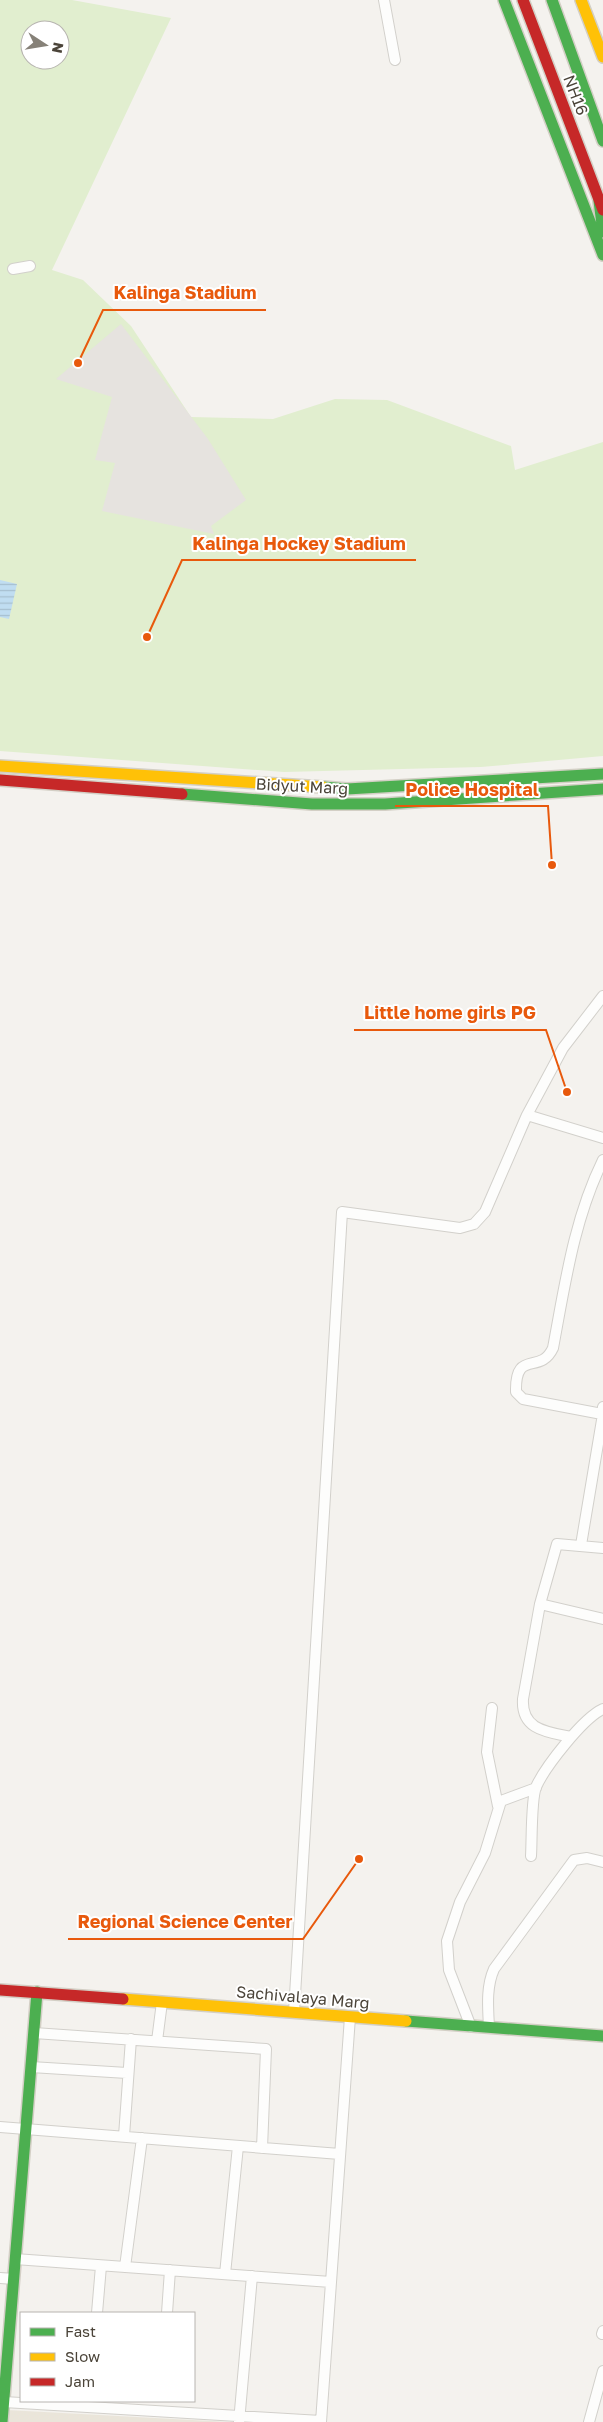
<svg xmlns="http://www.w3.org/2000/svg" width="603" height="2422" viewBox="0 0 603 2422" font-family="'Golos Text',sans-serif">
	<defs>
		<pattern id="water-rules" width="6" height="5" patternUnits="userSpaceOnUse" patternTransform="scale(1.25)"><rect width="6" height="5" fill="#c0ddf1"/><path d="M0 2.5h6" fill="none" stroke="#a6bfcf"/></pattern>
	</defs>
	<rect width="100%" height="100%" fill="#f4f2ee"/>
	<path fill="#eae5da" d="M7,2410L229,2422H5Z"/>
	<path fill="#e1eecf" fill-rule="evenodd" d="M0,0H72L171,18L52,270L83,280L131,326L191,417L273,419L335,399L387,400L511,446L515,470L603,442V756L481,767L284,772L0,751ZM30,30H60V60H30Z"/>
	<path fill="#e6e3df" d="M121,324L208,439L246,500L211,526L214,534L102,511L115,463L95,460L112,397L56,379Z"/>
	<path fill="url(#water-rules)" d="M0,580L17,584L9,619L0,617Z"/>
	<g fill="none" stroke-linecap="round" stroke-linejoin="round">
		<g stroke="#d2d0cb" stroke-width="12">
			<path id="street" d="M384,0L395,60
				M13,269L30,266
				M527,1115L603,1138
				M603,1160C574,1219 565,1284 553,1348C540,1376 515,1348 516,1392L523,1399L602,1414L603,1407
				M581,1545L603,1414
				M540,1604L603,1619
				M492,1708L487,1752L498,1806
				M571,1737C547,1732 521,1730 523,1699L540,1604L557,1544L603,1548
				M531,1856C532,1841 531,1799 536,1787C545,1767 583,1718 603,1709
				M294,2012L342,1212L460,1228L474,1224L485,1212L527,1115L563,1048L603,996
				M471,2027L449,1970L447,1941L460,1902L485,1853L501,1801L536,1788
				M489,2027C488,2007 486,1987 494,1969L574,1860L587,1858L603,1862
				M34,2033L266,2049L262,2148
				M157,2041L162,2002
				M31,2067L127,2073
				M0,2127L340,2154
				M124,2136L131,2039
				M15,2259L331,2282
				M125,2267L142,2138
				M225,2274L238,2146
				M0,2278L14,2279
				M97,2313L101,2266
				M167,2313L170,2270
				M602,2334L603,2331
				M4,2402L321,2421
				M239,2422L252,2276
				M321,2422L350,2017
				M589,2422L603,2371"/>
		</g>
		<g stroke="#d3cfc5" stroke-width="14">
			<path id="fast" d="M504,0L603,255
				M552,0L603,141
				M599,201L603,232
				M323,787L347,789L603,774
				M182,794L312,804H385L603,789
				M406,2021L603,2036
				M2,2422L37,1992"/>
		</g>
		<g stroke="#d3cfc5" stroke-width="14">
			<path id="slow" d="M581,0L603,57
				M0,766L323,787
				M123,1999L406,2021"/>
		</g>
		<g stroke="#d3cfc5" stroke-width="14">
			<path id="jam" d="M523,0L603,210
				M0,780L182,794
				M0,1990L123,1999"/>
		</g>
		<use href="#street" stroke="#fdfdfc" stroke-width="10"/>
		<use href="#fast" stroke="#4caf50" stroke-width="11"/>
		<use href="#slow" stroke="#ffc107" stroke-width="11"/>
		<use href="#jam" stroke="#c62828" stroke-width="11"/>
	</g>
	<g text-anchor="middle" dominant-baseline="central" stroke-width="4" stroke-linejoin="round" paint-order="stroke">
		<g font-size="16" fill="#4b4439" stroke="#fff">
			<text transform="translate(576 95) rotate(69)">NH16</text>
			<text transform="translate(302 786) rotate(3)">Bidyut Marg</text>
			<text transform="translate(303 1997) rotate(5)">Sachivalaya Marg</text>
		</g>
	</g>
	<path fill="none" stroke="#e8590c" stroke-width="2" d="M78 363L103 310H266M147 637L182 560H416M552 865L548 806H395M567 1092L546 1030H354M359 1859L303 1939H68"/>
	<g fill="#e8590c" stroke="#fff" stroke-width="2">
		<circle cx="78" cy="363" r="5"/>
		<circle cx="147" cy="637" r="5"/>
		<circle cx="552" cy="865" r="5"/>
		<circle cx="567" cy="1092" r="5"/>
		<circle cx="359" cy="1859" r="5"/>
	</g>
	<g font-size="18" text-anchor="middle" font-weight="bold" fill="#e8590c" stroke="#fff" stroke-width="4" stroke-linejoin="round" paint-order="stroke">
		<text x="185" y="299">Kalinga Stadium</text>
		<text x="299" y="550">Kalinga Hockey Stadium</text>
		<text x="472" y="796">Police Hospital</text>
		<text x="450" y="1019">Little home girls PG</text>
		<text x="185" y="1928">Regional Science Center</text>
	</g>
	<rect x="20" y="2312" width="175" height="90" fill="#ffffff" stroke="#b7b4b0"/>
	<rect x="30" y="2328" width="25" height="8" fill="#4caf50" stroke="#b7b4b0"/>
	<text x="65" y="2337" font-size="15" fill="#4b4439">Fast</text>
	<rect x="30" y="2353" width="25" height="8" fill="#ffc107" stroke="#b7b4b0"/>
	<text x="65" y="2362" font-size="15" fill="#4b4439">Slow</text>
	<rect x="30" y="2378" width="25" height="8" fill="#c62828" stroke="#b7b4b0"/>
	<text x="65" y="2387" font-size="15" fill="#4b4439">Jam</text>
	<g transform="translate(45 45) rotate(102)"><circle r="24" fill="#ffffff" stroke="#b7b4b0"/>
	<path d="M0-4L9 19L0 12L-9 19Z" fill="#868178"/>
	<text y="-8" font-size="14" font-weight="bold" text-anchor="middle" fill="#4b4439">N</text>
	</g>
</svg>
